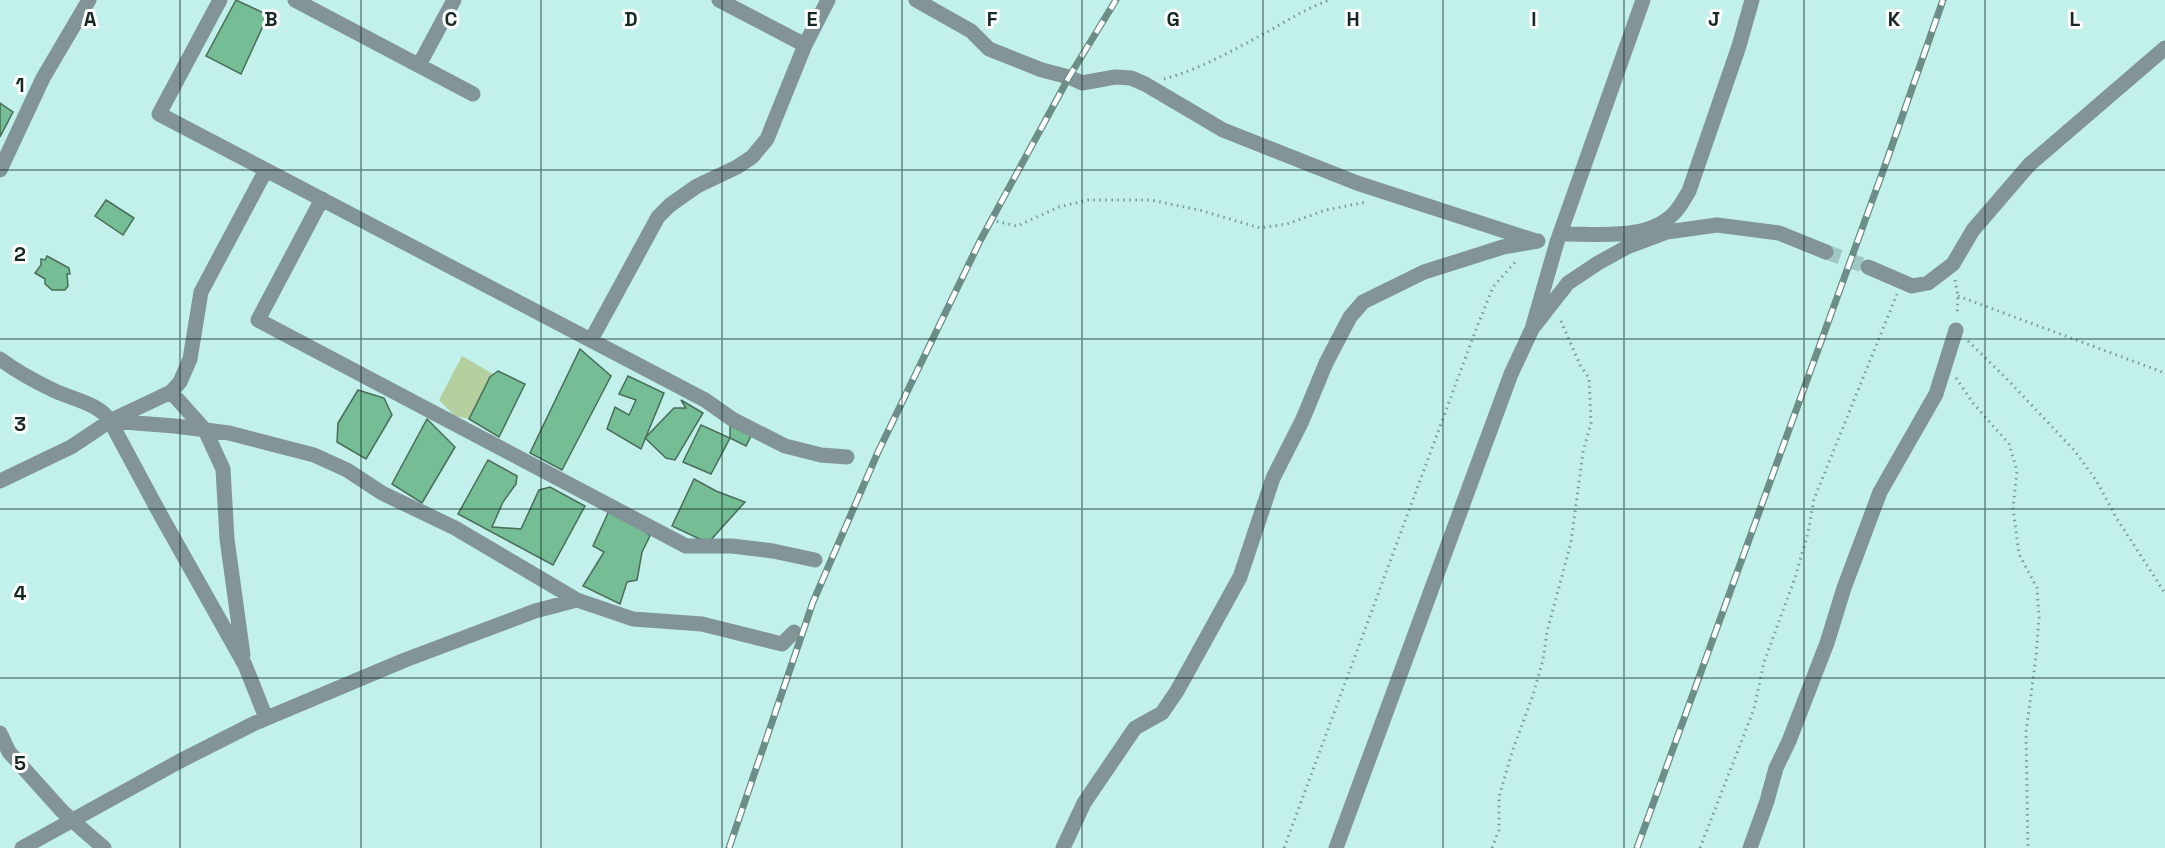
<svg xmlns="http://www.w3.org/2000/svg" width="2165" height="848" viewBox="0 0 2165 848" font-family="'Space Grotesk',sans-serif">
	<rect width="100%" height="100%" fill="#c2f1eb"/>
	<path fill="#b4d09e" d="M462,356L493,374L469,419L455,416L439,400Z"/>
	<path fill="#74bd95" stroke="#4b6c59" stroke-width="1.5" d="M236,0L268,15L241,74L206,56Z
		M0,103L13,112L0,137Z
		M106,200L134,218L123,235L95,216Z
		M47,256L69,268L70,274H67L68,286L65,290H52L45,284V279L35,273L41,265V259L45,260Z
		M580,349L611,376L562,470L530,453Z
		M498,371L525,384L499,437L469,419L490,377Z
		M628,376L664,393L641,449L607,429L615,407L629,415L636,400L619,394Z
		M358,390L384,398L392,415L366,459L337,442L338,423Z
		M681,400L703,413L675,460L666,458L645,438L674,408H686Z
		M427,419L455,447L422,503L392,484Z
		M701,425L730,438L711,474L683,462Z
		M730,425L751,436L746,446L730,438Z
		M488,460L517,476L516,484L503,502L492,527L521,529L539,490L550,487L585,506L553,565L458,514Z
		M694,479L716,491L745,502L708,543L672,526Z
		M609,511L640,526L650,536L642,552L637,580L627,582L620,604L583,586L604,552L593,546Z"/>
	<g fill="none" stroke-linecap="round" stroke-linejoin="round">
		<path stroke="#a0c9c4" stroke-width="15" stroke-dasharray="15 8" stroke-linecap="butt" d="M1826,252L1868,267"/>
		<path stroke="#789b96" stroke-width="3" stroke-dasharray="1.5 4.5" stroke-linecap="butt" d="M1164,79C1200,69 1234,50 1267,32C1288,20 1307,8 1330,0
			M991,220L1017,226L1059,207L1088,200H1151L1199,210L1260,228L1287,224L1326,210L1366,202
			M1955,280L1958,296L1957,315
			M1958,296L2165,373
			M1968,341L2005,377L2074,450L2096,480L2117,519L2165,593
			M1956,378L1973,403L2009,444L2017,471L2013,508L2019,554L2037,588L2039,617L2036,657L2026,732L2028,848
			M1284,848L1475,332L1493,287L1517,260
			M1492,848L1499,830V797L1512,752L1533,695L1543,660L1547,632L1571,542L1583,452L1591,423L1589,378L1580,365L1560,319
			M1700,848L1754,709L1764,662L1795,578L1808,533L1814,499L1897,294"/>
		<path stroke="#829498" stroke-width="15" d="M220,0L159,114L705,400L732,419L785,446L821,455L847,457
			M295,0L473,94
			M719,0L805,45
			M916,0L971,31L989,49L1042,70L1069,77L1082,83L1115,77L1131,78L1145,84L1223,130L1357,183L1536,241
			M1643,0L1557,242L1532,329L1568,283L1598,263L1627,247L1667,232L1717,225L1779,233L1826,252
			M419,65L454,0
			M0,170L43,78L89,0
			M322,199L258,320L686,546H732L773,551L815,560
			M1560,234C1597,233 1650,242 1676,211C1681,205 1685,198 1689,191L1739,46L1752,0
			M1868,267L1912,286L1928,283L1953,264L1973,230L2030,164L2165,48
			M591,340L658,217L670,205L697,186L737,167L752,157L767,139L805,45L828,0
			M0,359C17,372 34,381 53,390C71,399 99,403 110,421L71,447L0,481
			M171,392L205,430L223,469L227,539L243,655
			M112,420L171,392L180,382L190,359L201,292L266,170
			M110,421L175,426L229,433L314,455L347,470L382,493L455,528L577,600L633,619L702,624L782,644L794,632
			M110,421L160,514L245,665L266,718
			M0,733L9,752L62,811
			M82,829L104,848
			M22,848L180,761L255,723L405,660L535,611L577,600
			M1063,848L1084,803L1135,728L1162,713L1177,691L1240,577L1273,478L1302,421L1326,363L1350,317L1363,302L1424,272L1503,247L1538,241
			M1336,848L1511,374L1532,329
			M1750,848L1767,801L1776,768L1789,741L1827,643L1844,588L1880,492L1936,394L1956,330"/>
		<g stroke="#6c8d88" stroke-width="7">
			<path id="rail" d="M729,848L813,602L878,452L980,241L1069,77L1116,0
				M1637,848L1887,160L1943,0"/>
		</g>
		<use href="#rail" stroke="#fff" stroke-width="4.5" stroke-dasharray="14" stroke-linecap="butt"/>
		<path stroke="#829498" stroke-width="15" d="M62,811L82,829"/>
	</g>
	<path fill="none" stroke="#162926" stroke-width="1.5" stroke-opacity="0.55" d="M180,0V848M361,0V848M541,0V848M722,0V848M902,0V848M1082,0V848M1263,0V848M1443,0V848M1624,0V848M1804,0V848M1985,0V848M0,170H2165M0,339H2165M0,509H2165M0,678H2165"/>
	<g font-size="20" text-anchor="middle" font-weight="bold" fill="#162926" stroke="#fff" stroke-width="6" stroke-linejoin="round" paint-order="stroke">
		<text x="90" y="26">A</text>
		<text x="271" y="26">B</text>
		<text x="451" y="26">C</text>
		<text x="631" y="26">D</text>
		<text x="812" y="26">E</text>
		<text x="992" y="26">F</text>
		<text x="1173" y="26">G</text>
		<text x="1353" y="26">H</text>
		<text x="1534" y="26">I</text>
		<text x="1714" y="26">J</text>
		<text x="1894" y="26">K</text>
		<text x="2075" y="26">L</text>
		<text x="20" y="92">1</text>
		<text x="20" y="261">2</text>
		<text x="20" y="431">3</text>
		<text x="20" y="600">4</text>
		<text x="20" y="770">5</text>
	</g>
</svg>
